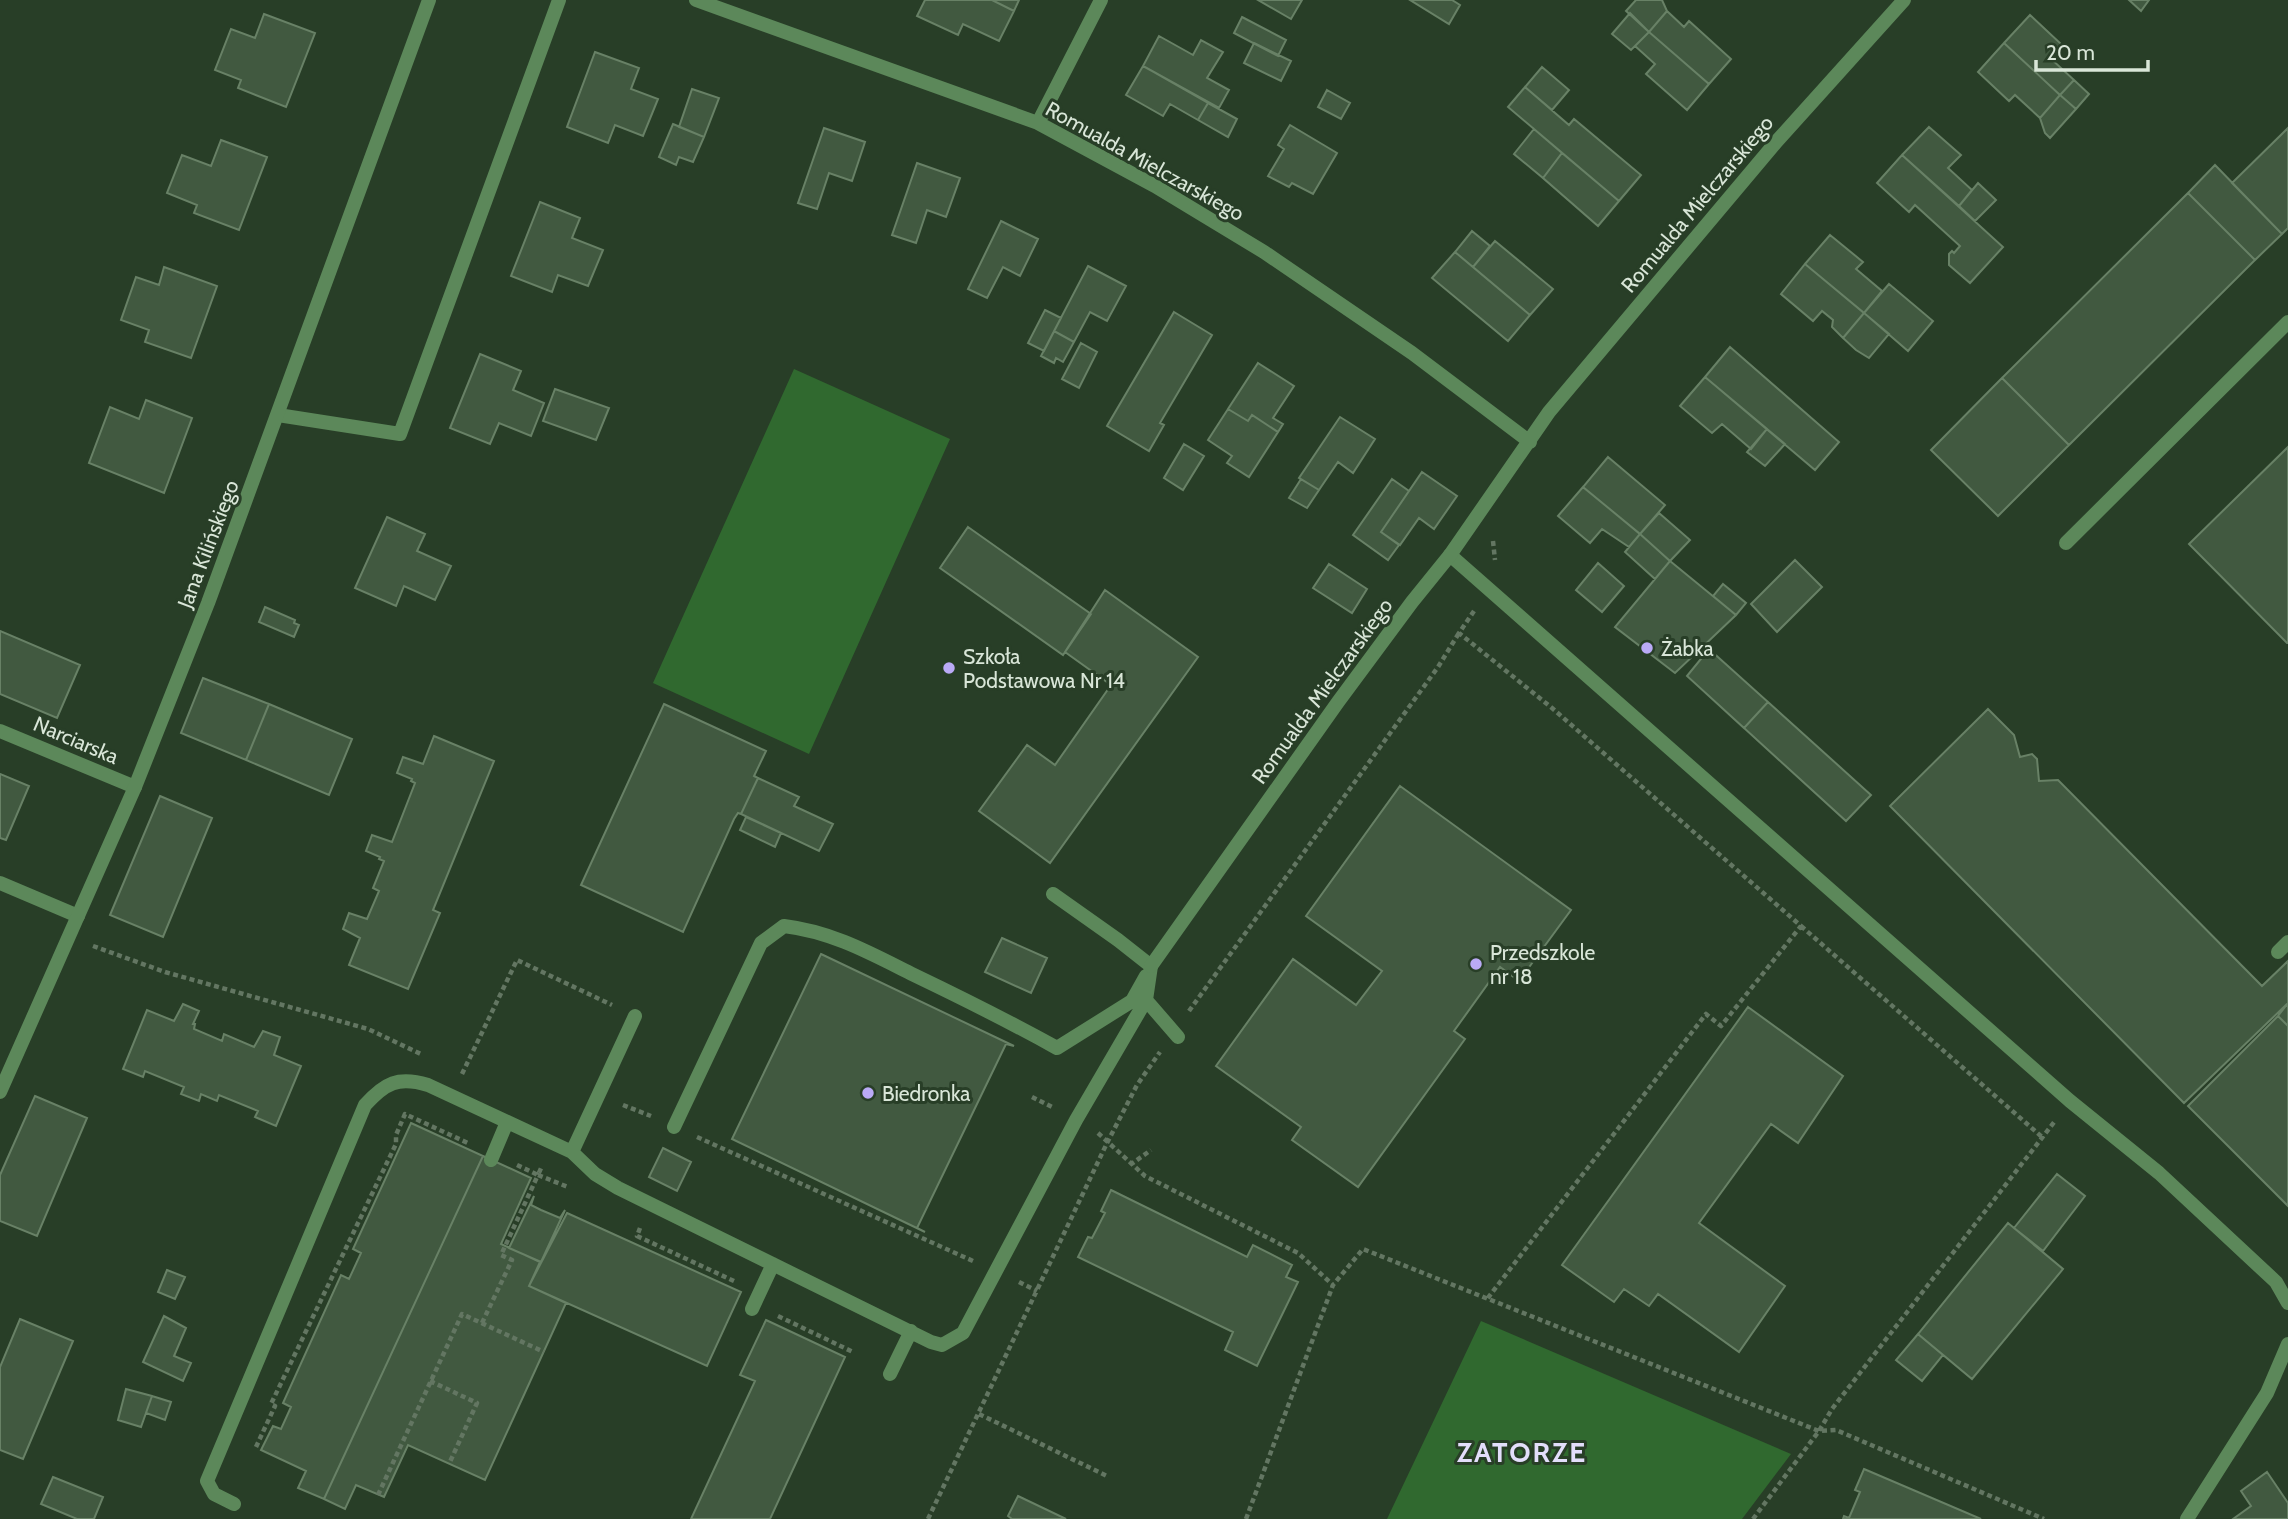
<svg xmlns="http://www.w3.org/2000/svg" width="2288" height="1519" viewBox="0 0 2288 1519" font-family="Cabin,sans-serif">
	<rect width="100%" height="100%" fill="#283e27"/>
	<path fill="#30692f" d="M794,369L950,439L809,754L653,683Z
		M1481,1321L1791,1454L1742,1519H1387Z"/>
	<path fill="#415940" stroke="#688166" stroke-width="2" d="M925,0H992L1014,11L999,41L963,24L958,35L917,16Z
		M992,0H1019L1014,11Z
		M1258,0H1302L1291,19Z
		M1410,0H1452L1460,5L1449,24Z
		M1636,0H1662L1667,11L1649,32L1626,11Z
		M2129,0H2149L2141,11Z
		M1667,11L1684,27L1689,21L1731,59L1709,84L1649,32Z
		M1630,13L1649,32L1631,50L1612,34Z
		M264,14L315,33L286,107L238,88L241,80L215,70L231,29L255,38Z
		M2030,15L2061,44L2049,57L2074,80L2060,95L2004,43Z
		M1242,17L1286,40L1278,56L1234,33Z
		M1649,32L1709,84L1687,110L1646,74L1655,64L1635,46Z
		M1159,36L1193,55L1201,40L1223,52L1207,78L1229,90L1219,108L1143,66Z
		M1254,43L1291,61L1281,81L1244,63Z
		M2004,43L2060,95L2040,118L2015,95L2009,101L1978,72Z
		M595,52L639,68L631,89L658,99L643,136L615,125L608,143L567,127Z
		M1143,66L1208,103L1198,120L1170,104L1163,116L1126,95Z
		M1542,67L1569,90L1552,110L1525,87Z
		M2074,80L2089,94L2076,109L2060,95Z
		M1525,87L1569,125L1574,119L1641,175L1619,201L1508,107Z
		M692,89L719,98L704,137L679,127Z
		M1327,90L1350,103L1341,119L1318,107Z
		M2060,95L2076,109L2050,138L2045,133L2040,118Z
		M1208,103L1237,119L1228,137L1198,120Z
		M673,124L704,137L693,162L679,157L676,165L659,157Z
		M1290,125L1337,153L1313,194L1292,183L1289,187L1268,176L1284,149L1278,145Z
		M1929,127L1961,155L1948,168L1972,190L1959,206L1902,155Z
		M824,128L865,142L852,181L829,173L817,209L798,203Z
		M2288,128V228L2282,234L2232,183Z
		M1534,129L1562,153L1543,178L1514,154Z
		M221,140L267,157L239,230L194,213L197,205L167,193L182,155L211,166Z
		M1562,153L1619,201L1598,226L1543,178Z
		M1902,155L2003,247L1970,283L1949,265V254L1952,251L1954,253L1960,246L1915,205L1909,212L1877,183Z
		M917,163L960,178L946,217L927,210L916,243L892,235Z
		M2215,165L2282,234L2255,260L2188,193Z
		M1978,183L1996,200L1975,221L1959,206Z
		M2188,193L2255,260L2069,445L2002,378Z
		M540,202L580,218L572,238L603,250L588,286L558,275L552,292L511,276Z
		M1001,221L1038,239L1020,276L1003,267L987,298L968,289Z
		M1472,231L1490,246L1473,267L1455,252Z
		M1830,235L1863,262L1856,269L1882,291L1864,313L1805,264Z
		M1495,241L1553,289L1530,315L1473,267Z
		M1455,252L1530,315L1508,341L1432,278Z
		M1805,264L1864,313L1843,338L1832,327L1833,320L1822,311L1813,321L1781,294Z
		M1088,266L1126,286L1107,321L1090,312L1074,342L1054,331Z
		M164,267L217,286L191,358L145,342L149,330L121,320L136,277L159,285Z
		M1889,284L1933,321L1908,351L1864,313Z
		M1045,310L1061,318L1044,351L1028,343Z
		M1174,312L1212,335L1160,423L1164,425L1149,451L1107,426Z
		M1864,313L1889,334L1869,358L1856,350L1843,338Z
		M1054,331L1074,342L1063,362L1056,358L1054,363L1041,356Z
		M1081,343L1097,352L1079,388L1062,379Z
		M1730,347L1839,442L1815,470L1705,377Z
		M480,354L521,371L513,390L544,403L531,436L499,423L490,444L450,428Z
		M1258,363L1294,386L1273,418L1283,424L1278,432L1252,415L1248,421L1228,409Z
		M1705,377L1767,429L1751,449L1722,424L1712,433L1680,406Z
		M2002,378L2069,445L1998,516L1931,450Z
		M555,389L609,408L596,440L543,421Z
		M146,400L192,418L164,493L89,463L110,407L139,419Z
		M1228,409L1248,421L1252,415L1278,432L1249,477L1227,463L1232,456L1208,440Z
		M1340,417L1375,439L1353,473L1338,462L1319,490L1299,478Z
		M1767,429L1785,444L1765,466L1747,452Z
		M1184,444L1204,456L1183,490L1164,478Z
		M2288,447V643H2287L2189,544Z
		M1608,457L1665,505L1640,534L1583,487Z
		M1422,472L1457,496L1434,529L1419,518L1400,545L1381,532Z
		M1301,479L1319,490L1307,508L1289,498Z
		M1392,479L1409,491L1381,532L1399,545L1388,560L1353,535Z
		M1583,487L1640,534L1629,547L1602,529L1590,543L1558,516Z
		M1659,513L1690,540L1670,561L1640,534Z
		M387,517L425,534L417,551L451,566L435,600L404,586L396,606L355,588Z
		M968,527L1091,614L1063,655L940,568Z
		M1640,534L1670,561L1655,579L1625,552Z
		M1795,560L1822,587L1777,632L1751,604Z
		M1670,561L1736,615L1675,673L1615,627Z
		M1598,563L1624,586L1602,612L1576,590Z
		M1329,564L1367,589L1352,613L1313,588Z
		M1723,584L1746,603L1736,615L1713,596Z
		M1105,590L1198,657L1050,863L979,811L1027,745L1055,765L1111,685L1065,652Z
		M265,607L295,620L294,623L299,625L294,637L259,622Z
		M0,631L80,665L57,718L0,694Z
		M1709,649L1768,702L1744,728L1687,676Z
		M203,678L269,704L246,760L181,733Z
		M1768,702L1871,795L1846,821L1744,728Z
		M269,704L352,739L329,795L246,760Z
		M664,704L766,751L754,776L758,778L741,814L738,813L734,819L683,932L581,885Z
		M1988,709L2014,735L2020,757L2032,754L2037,759L2039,781L2058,780L2262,986L2288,961V1003L2184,1103L1890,806Z
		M434,736L494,761L433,910L440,913L408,989L349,965L360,938L343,929L349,913L367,919L379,891L373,888L384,861L379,859L380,857L366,851L372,835L392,842L415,783L411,781L412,779L397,773L403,757L423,764Z
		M0,774L29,786L6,840L0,838Z
		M758,778L799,797L794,806L833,824L819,851L741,814Z
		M1400,786L1571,910L1519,981L1500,967L1454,1031L1465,1039L1358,1187L1292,1140L1301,1127L1216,1066L1293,959L1356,1005L1382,971L1306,916Z
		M160,796L212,818L163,937L110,915Z
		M746,817L781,833L775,847L740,830Z
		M1002,938L1047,958L1031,993L985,972Z
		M821,954L1014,1046L1006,1044L917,1228L925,1232L732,1139Z
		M2288,1003V1026L2278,1016Z
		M183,1004L199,1011L193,1024H195L194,1029L222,1041L224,1034L254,1047L263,1031L280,1037L274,1055L301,1066L276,1126L255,1117L258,1111L219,1095L217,1101L201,1094L199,1101L181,1094L184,1087L145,1071L143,1077L123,1069L147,1010L174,1021Z
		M1748,1007L1843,1076L1798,1143L1771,1124L1699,1223L1785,1286L1739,1352L1658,1294L1649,1306L1624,1289L1614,1302L1562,1265Z
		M2278,1016L2288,1026V1206L2188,1106Z
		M35,1096L87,1118L37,1236L0,1221V1175Z
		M411,1123L483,1156L324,1499L298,1488L306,1471L261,1450L273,1426L281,1429L291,1407L283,1403L341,1275L349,1279L361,1253L353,1249Z
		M663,1148L691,1162L677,1191L649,1177Z
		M483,1156L531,1178L501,1244L540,1262L529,1286L566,1303L485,1480L408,1445L384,1497L356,1485L345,1509L324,1499Z
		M2057,1174L2085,1196L2043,1251L2014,1228Z
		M1111,1190L1247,1257L1253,1245L1292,1265L1286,1277L1298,1282L1257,1366L1225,1350L1233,1332L1078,1257L1088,1237L1092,1238L1105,1213L1101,1211Z
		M534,1196L531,1205L541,1210L560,1218L565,1210L541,1262L509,1248Z
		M567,1213L741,1292L707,1366L529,1286Z
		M2008,1223L2063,1269L1972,1379L1918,1334Z
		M167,1270L185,1277L175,1299L158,1292Z
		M164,1316L186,1328L174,1356L191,1363L183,1381L143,1362Z
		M20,1319L73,1341L23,1459L0,1450V1367Z
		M766,1320L845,1357L770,1519H691L755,1381L740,1375Z
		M1918,1334L1943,1355L1922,1381L1896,1360Z
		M126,1389L152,1396L141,1427L118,1420Z
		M152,1396L171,1402L165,1420L146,1413Z
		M1864,1469L1981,1519H1843L1844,1516L1849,1518L1860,1492L1855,1490Z
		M2267,1472L2288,1503V1519H2233L2251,1506L2241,1491Z
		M53,1477L103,1497L94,1519H77L41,1504Z
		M1018,1496L1066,1519H1012L1008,1516Z"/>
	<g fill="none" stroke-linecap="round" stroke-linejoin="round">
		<path stroke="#637662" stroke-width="4.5" stroke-dasharray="5 3.5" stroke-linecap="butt" d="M1493,541L1495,560
			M1474,611L1459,633L1552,708L1801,926L1721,1026L1706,1014L1487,1299
			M1801,926L2042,1137
			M93,946L165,972L368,1029L423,1055
			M1189,1011L1438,667L1459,633
			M462,1074L517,960L612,1005
			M1032,1097L1054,1108
			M623,1105L651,1116
			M1098,1133L1145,1176L1298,1253L1333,1285
			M697,1137L973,1261
			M517,1165L538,1175L542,1166
			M1130,1165L1151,1150
			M640,1228L637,1236L736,1282
			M1019,1282L1037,1291
			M778,1316L853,1352
			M482,1323L512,1260L501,1255L538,1175L568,1187
			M430,1381L477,1403L449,1464
			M979,1414L1107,1476
			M256,1447L275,1406L271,1404L396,1144V1135L405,1114L470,1144
			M378,1495L462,1314L544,1352
			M928,1519L1107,1143L1137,1085L1160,1052
			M1246,1519L1333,1285L1363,1249L1819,1431L1836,1430L2044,1519
			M1753,1519L1819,1431L1832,1409L2055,1121"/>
		<path stroke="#5c885a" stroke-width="14" d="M278,415L400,434L559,0
			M2066,543L2288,322
			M1450,555L2070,1101L2159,1173L2276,1282L2288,1303
			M0,731L135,787
			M0,883L78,916
			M1053,894L1118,940L1151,966
			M2278,952L2288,942
			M1146,1000L1178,1037
			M674,1127L761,943L784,926C833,932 870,953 914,975C962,998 1010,1022 1057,1048L1132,1001L1146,976
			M572,1152L635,1016
			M491,1160L507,1122
			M752,1309L773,1264
			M890,1374L911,1331
			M234,1504L214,1494L207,1481L365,1105C385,1083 398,1076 428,1085L572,1152L595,1174L618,1188L931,1342L942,1345L963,1333L1076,1120L1146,1000L1151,966
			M2187,1519L2267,1393L2288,1344"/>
		<path stroke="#5c885a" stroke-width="14" d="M696,0L1038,123L1155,186L1264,252L1412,353L1530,442
			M1038,123L1101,0
			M1151,966L1338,702L1412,602L1450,555L1549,412L1777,141L1904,0
			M0,1092L135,787L208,603L429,0"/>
	</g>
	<g fill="#baaaf6" stroke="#283e27" stroke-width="2.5">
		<circle cx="1647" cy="648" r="7"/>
		<circle cx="949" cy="668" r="7"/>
		<circle cx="1476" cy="964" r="7"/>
		<circle cx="868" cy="1093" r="7"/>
	</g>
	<g text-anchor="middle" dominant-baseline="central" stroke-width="6" stroke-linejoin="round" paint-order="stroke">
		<g font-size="21" fill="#d9e6d8" stroke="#283e27">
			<text transform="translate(1145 161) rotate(29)">Romualda Mielczarskiego</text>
			<text transform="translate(1697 204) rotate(-50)">Romualda Mielczarskiego</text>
			<text transform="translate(208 544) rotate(-69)">Jana Kilińskiego</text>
			<text transform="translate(1322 691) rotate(-54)">Romualda Mielczarskiego</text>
			<text transform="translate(76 740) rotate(23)">Narciarska</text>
		</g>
		<g font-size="21" fill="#d9e6d8" stroke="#283e27" text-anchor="start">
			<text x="1661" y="648">Żabka</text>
			<text x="963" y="656">Szkoła<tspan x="963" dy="24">Podstawowa Nr 14</tspan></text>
			<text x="1490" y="952">Przedszkole<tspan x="1490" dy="24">nr 18</tspan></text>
			<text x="882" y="1093">Biedronka</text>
		</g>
		<g font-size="28" font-weight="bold" letter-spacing="2" fill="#e3defb" stroke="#283e27">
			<text x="1522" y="1452">ZATORZE</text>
		</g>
	</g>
	<path d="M2036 60v10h112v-10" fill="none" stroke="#d9e6d8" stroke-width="3.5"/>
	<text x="2046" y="60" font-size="21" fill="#d9e6d8" stroke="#283e27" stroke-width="5" paint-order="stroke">20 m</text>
</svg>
